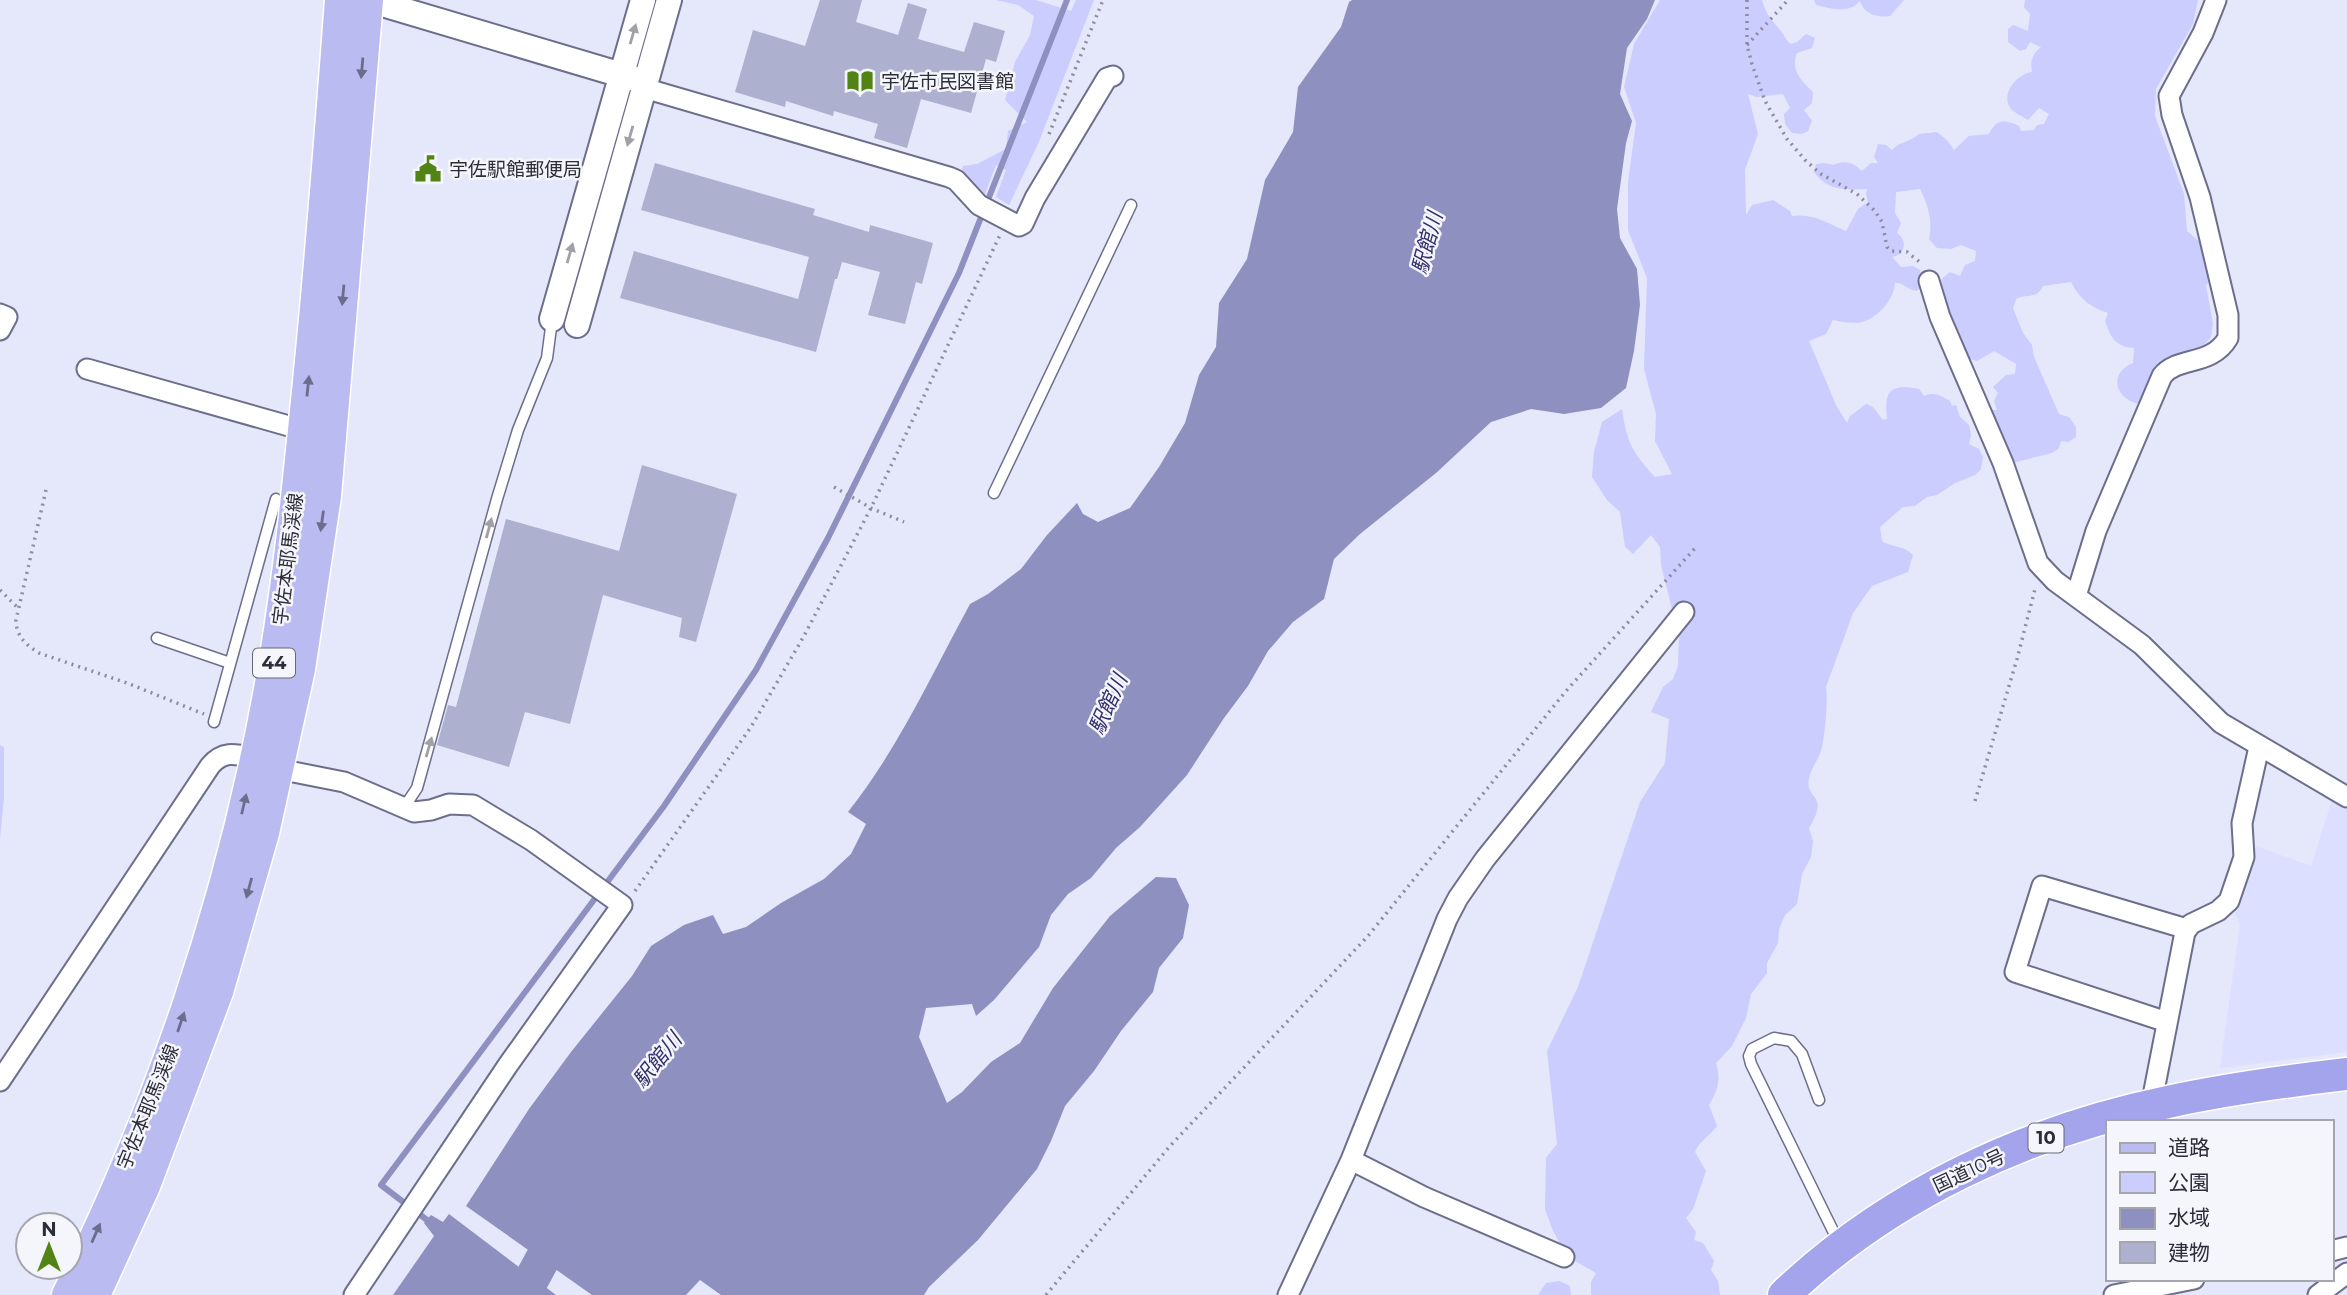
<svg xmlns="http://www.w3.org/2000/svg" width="2347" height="1295" viewBox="0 0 2347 1295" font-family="Montserrat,'Noto Sans JP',sans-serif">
	<rect width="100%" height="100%" fill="#e5e7fb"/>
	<path fill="#dcdfff" d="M2332,800L2347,809V1052L2220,1068L2240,924L2233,909L2256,846L2311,866Z"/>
	<path fill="#cacdfd" d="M996,0H1036L1071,11L1076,0H1094L1038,144L1009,205L996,197L1006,170L996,165L985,194L961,174L963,166L977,164L1006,149L1008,131L1027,122L1005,100L1015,62L1030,35L1034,16L1018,5Z
		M1660,0H1762C1768,18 1769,16 1780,30C1785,35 1785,40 1791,44L1797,42L1806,34L1815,38L1812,48L1797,53C1790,71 1802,81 1813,92L1812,103L1804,110L1812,121L1808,131L1802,134L1792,133L1785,124L1784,114L1790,108L1783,94L1757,97L1748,94L1758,134L1745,170L1746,215L1752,205L1773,200L1790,211L1792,216C1813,213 1827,223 1846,231L1858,209L1868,202L1866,194L1867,189C1845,190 1828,191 1814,172L1816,164L1825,163L1833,165C1845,160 1853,162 1862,171L1871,163H1878L1874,157L1878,144L1886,145L1892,150C1900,141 1911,142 1919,134L1937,132L1947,140L1954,150L1969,136L1989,134C1996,119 2004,119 2019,126L2021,131L2034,130L2037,125L2044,124L2049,114L2039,108L2028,120C2022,116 2012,112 2009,106C2002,91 2018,74 2032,72C2030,61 2032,54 2041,47L2030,42L2026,49L2020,51L2008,42V29L2013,25L2028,31L2030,14L2024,7L2025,0H2198L2193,24L2156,89L2155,116L2184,194L2187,231L2202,244L2214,271L2206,286L2213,323L2211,337L2200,350L2170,358L2160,364L2155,382L2140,404C2116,400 2107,374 2133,363L2134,348C2115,347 2111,337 2105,321L2108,313C2090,307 2080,299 2071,282L2043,286C2036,300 2027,293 2016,299L2013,308L2023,333L2032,345L2034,357L2059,414L2069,417L2076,427V437L2068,442L2061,441L2059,448L2052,453L2009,464L1983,410H1997L1994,401L1998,393L1993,387L2006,375L2015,374L2016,364L1994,351L1977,361L1967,358L1950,332L1951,319C1937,301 1927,289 1950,272L1960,276L1965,265L1975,261L1976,251L1961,245L1951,249L1937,248L1929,239C1933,221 1928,205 1920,189L1896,192L1895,213L1901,223L1897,233C1908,240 1905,255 1892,257L1901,267L1913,266L1920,270L1923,284L1917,291C1908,290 1903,282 1895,283C1894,299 1879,317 1862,322C1854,324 1842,322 1833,320L1826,334L1809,341L1836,405L1847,423L1850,416L1866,404L1873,407L1883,420L1887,419C1884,392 1889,383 1919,389L1924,396C1934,391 1942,396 1950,401L1952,406L1956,405L1960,417L1969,425L1971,435L1969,444L1979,449L1983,457L1981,469L1975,475L1955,483L1937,495L1927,497L1915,506L1903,507L1880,527L1882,541C1893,548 1903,545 1913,555L1908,572L1872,586L1853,613L1826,687C1828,700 1825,733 1822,747C1820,758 1811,768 1809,778C1804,801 1831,792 1809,828L1813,841L1811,857L1802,874L1797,904L1785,915L1779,929L1778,943L1767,963V973L1751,994L1746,1018L1732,1046L1716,1063C1721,1080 1718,1090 1709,1105L1717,1126C1710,1136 1700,1140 1695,1152L1706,1171L1693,1209L1686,1218L1696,1232L1694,1240L1703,1243L1714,1261L1711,1270L1718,1281L1720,1295H1591V1282L1596,1273L1568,1257L1553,1231L1545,1209L1546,1158L1557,1144L1547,1051L1578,987L1640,802L1665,763L1669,719L1651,712L1663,687L1673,679L1678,666L1679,637L1661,565L1660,547L1651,535L1633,554L1625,547L1620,512L1607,500L1592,477L1594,452L1602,422L1622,409C1627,443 1632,452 1655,477L1672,474L1655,441L1656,414L1644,369L1647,278L1628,230V182L1636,123L1624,87L1634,44Z
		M1814,0H1904L1890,16C1877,18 1864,14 1860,1C1849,14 1832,9 1816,5Z
		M0,745L4,747V797L0,839Z
		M1559,1281L1570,1286L1571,1295H1538L1546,1283Z"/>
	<path fill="#8e90c0" d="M1352,0H1655L1647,19L1627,48L1620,94L1632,121L1626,143L1617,209L1620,238L1637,269L1640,305L1634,351L1626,388L1601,408L1564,414L1531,409L1491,422L1436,473L1360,534L1334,559L1324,599L1293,622L1268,651L1248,686L1224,718L1187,775L1140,827L1116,848L1091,878L1068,894L1051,915L1039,947L994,1000L976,1016L972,1004L926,1008L919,1037L947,1103L962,1092L991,1062L1020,1043L1053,988L1110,916L1156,877L1176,878L1189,905L1183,938L1159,968L1153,992L1121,1031L1094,1071L1065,1106L1051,1141L1037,1169L978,1240L929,1287L924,1295H721L700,1280L686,1295H592L466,1206L529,1109L571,1052L632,976L651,946L684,925L713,915L723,934L746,927L781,903L824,879L851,854L866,824L848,812C898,749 932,674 970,604L988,594L1021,569L1047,535L1077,503L1083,514L1098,522L1130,508L1159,467L1185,423L1199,375L1216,347L1219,303L1247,259L1265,180L1293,132L1298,87L1341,27L1349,2Z
		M449,1214L556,1295H393L434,1236L424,1223L431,1215L443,1222Z"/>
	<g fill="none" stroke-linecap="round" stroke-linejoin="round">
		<path stroke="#8e90c0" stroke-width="6" d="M427,1220L381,1185L664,806L756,670L828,538L959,273L1067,0"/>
		<path stroke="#8e90c0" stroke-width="35" d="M523,1295L565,1218"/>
	</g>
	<path fill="#adb0cf" d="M820,0H862L856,22L898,35L908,3L927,9L918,39L964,52L974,22L1005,31L996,62L986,59L971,113L921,99L907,148L874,138L878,124L834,111L833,116L786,101L785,107L735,92L753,30L805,46Z
		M655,163L815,209L813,215L869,232L870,225L933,243L922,284L916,282L905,324L868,315L880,272L842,262L837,279H835L816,352L620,298L634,251L798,299L809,257L641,210Z
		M642,465L737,494L696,642L679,637L682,618L603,595L570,724L525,712L509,767L437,745L448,705L456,707L506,519L619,551Z"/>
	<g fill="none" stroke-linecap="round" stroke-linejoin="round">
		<g stroke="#6c6e8b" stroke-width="13">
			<path id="service" d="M994,493L1131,205
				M157,638L230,663
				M214,722L276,499
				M403,809L417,788L497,499L518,430L547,358L552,320
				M1819,1100L1802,1054L1791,1041L1774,1038L1752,1049L1749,1056L1751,1064L1839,1243"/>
		</g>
		<g stroke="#6c6e8b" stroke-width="23">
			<path id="minor" d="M644,88L949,177L956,180L979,205L1019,226L1023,224L1035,198L1107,78L1113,76
				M1929,281L1940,317L2003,463L2038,563L2055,581L2142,645L2221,723L2347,797
				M0,314L7,317L0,330
				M87,369L303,430
				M2076,596L2096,531L2162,376C2177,356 2211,367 2228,338V315L2200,197L2172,115L2169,96L2203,33L2216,0
				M278,769L344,782L414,812L431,810L449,804L473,805L531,840L622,905L508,1065L354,1295
				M2167,1022L2015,972L2042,886L2187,929
				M0,1081L210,766C223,750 236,754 255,758
				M2151,1106L2185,932L2191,924L2218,911L2229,901L2244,857L2242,823L2259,747
				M1351,1160L1424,1197L1564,1257
				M2331,1251L2347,1247
				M1288,1295L1351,1160L1447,919L1458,898L1485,859L1684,612
				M2114,1295L2194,1279
				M2318,1295L2347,1273"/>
		</g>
		<g stroke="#6c6e8b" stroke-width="28">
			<path id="tertiary" d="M369,0L635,79
				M552,319L643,0
				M577,325L669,0"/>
		</g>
		<g stroke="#fff" stroke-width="33">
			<path id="primary" d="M67,1295C160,1109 229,904 267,700C286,601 296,501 306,401C320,267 330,134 340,0
				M95,1295L145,1186L218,992L264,833L300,669L326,496L368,0"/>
		</g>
		<g stroke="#fff" stroke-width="35">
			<path id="trunk" d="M1784,1295C1889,1195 2027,1131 2168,1102C2227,1089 2287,1081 2347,1074"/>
		</g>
		<path stroke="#8b8d9d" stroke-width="3.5" stroke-dasharray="2 5" stroke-linecap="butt" d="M1747,0V45L1752,64L1765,101L1787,139L1806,161L1821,174L1857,194L1875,211L1882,222L1887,247L1891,251L1907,252L1921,263
			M1747,45L1788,0
			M1049,134L1103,0
			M834,487L871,508L904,522
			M46,490L16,620C16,636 26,645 39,653L127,683L204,714
			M0,590L18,608
			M1975,801L2017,659L2035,589
			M635,891L751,727L804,636L871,508L1000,235
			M1046,1295L1170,1146L1368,936L1566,691L1697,546"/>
		<use href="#service" stroke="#fff" stroke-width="10"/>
		<use href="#minor" stroke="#fff" stroke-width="19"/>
		<use href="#tertiary" stroke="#fff" stroke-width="24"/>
		<use href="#primary" stroke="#babbf1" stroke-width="30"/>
		<use href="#trunk" stroke="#a3a4ec" stroke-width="32"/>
	</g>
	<defs><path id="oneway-solid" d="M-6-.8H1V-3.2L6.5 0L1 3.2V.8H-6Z" transform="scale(1.75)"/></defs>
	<g fill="#a0a0a6">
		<use href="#oneway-solid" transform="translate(633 34) rotate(-74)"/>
		<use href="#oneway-solid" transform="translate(630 136) rotate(106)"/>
		<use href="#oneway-solid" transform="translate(570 253) rotate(-74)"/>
		<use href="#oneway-solid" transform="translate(489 528) rotate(-75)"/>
		<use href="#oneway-solid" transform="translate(429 747) rotate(-74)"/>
	</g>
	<g fill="#6c6d8c">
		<use href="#oneway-solid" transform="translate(362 68) rotate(95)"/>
		<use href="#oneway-solid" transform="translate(343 295) rotate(95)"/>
		<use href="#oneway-solid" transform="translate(308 386) rotate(-84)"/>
		<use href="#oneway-solid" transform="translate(322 521) rotate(98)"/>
		<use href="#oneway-solid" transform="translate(244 804) rotate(-77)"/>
		<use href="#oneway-solid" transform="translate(249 888) rotate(105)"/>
		<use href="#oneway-solid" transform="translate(181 1022) rotate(-71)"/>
		<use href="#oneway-solid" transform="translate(96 1233) rotate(-66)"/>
	</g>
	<defs>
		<g id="library-bare" transform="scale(2.1)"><path d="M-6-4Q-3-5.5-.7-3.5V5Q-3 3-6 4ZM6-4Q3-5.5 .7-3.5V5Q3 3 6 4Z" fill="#528315" stroke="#f5f5fc" stroke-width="2.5" paint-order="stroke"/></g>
		<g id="civic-bare" transform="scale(2.1)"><path d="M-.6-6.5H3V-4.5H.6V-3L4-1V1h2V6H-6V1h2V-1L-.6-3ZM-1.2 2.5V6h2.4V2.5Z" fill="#528315" stroke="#f5f5fc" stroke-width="2.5" paint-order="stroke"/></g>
	</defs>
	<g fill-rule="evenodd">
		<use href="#library-bare" x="860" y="81"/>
		<use href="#civic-bare" x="428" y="169"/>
	</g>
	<g text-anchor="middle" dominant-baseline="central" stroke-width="5" stroke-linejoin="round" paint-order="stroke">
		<g fill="#f5f5fc" stroke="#686974" stroke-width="2">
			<rect x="253" y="648.5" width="42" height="29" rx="5"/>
			<rect x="2028.5" y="1123.5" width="35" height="29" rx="5"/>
		</g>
		<g font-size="18" font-weight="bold" fill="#2c2d39">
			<text x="274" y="663">44</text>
			<text x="2046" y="1138">10</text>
		</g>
		<g font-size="19" fill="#2c2d39" stroke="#f5f5fc" text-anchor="start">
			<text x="881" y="81">宇佐市民図書館</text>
			<text x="449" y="169">宇佐駅館郵便局</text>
		</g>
		<g font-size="19" fill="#2c2d39" stroke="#f5f5fc">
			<text transform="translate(288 559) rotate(-83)">宇佐本耶馬渓線</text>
			<text transform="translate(148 1107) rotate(-68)">宇佐本耶馬渓線</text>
			<text transform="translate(1969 1171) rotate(-25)">国道10号</text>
		</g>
		<g font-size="21" font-style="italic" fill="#322f6b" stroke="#f5f5fc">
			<text transform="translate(1427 243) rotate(-75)">駅館川</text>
			<text transform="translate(1108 704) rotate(-66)">駅館川</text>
			<text transform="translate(657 1060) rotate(-51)">駅館川</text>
		</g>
	</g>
	<rect x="2106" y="1120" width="228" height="161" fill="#f5f5fc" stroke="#a5a5ae" stroke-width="2"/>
	<rect x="2120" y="1143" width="35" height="10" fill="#babbf1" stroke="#a5a5ae" stroke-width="2"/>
	<text x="2168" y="1155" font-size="21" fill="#2c2d39">道路</text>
	<rect x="2120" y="1172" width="35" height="21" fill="#cacdfd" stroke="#a5a5ae" stroke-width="2"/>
	<text x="2168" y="1190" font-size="21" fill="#2c2d39">公園</text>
	<rect x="2120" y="1208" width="35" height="21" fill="#8e90c0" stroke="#a5a5ae" stroke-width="2"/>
	<text x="2168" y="1225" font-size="21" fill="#2c2d39">水域</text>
	<rect x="2120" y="1242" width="35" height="21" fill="#adb0cf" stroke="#a5a5ae" stroke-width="2"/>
	<text x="2168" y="1260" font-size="21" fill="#2c2d39">建物</text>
	<g transform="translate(49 1246)"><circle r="33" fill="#f5f5fc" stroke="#a5a5ae" stroke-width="2"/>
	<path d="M0-5L12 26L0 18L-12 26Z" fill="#528315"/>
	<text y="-10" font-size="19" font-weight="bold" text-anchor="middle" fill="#2c2d39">N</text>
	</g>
</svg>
